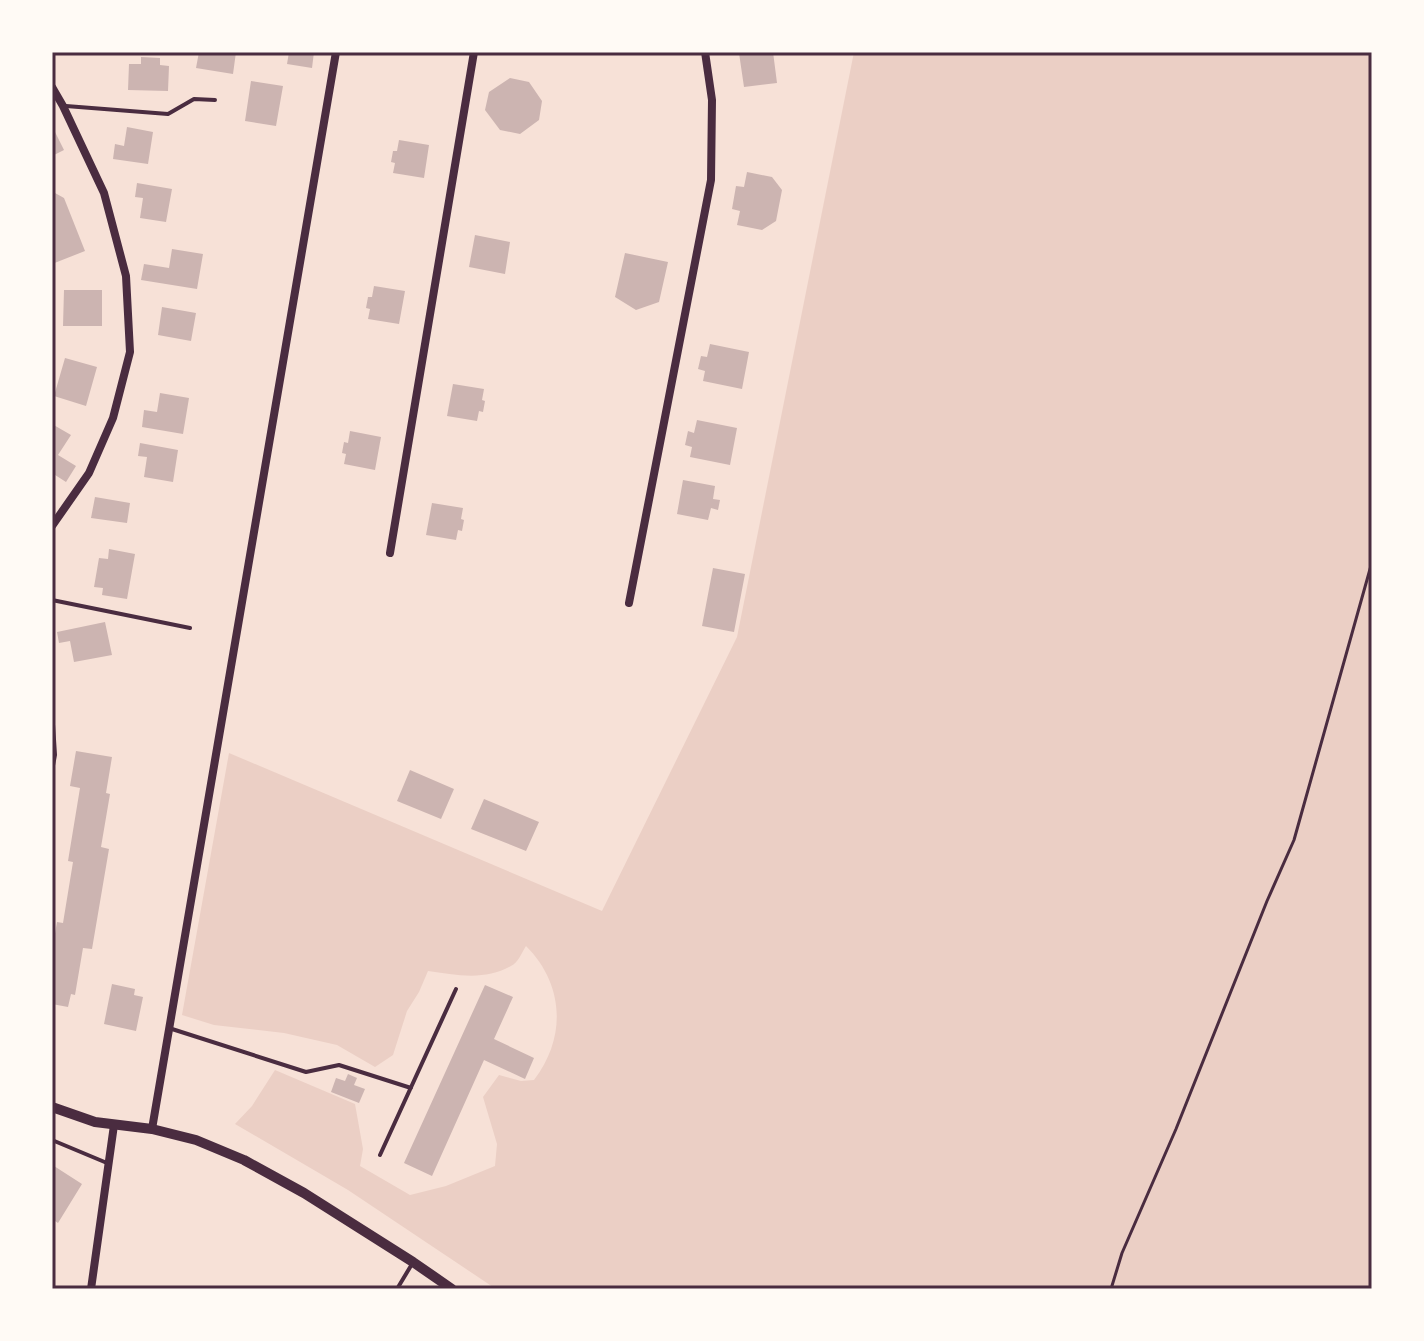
<svg xmlns="http://www.w3.org/2000/svg" width="1424" height="1341" viewBox="0 0 1424 1341" font-family="'PT Sans Narrow',sans-serif">
	<rect width="100%" height="100%" fill="#f7e1d7"/>
	<path fill="#ebcfc5" d="M854,52H1372V1289H496L348,1190L235,1124L252,1106L275,1070L355,1104L363,1149L360,1166L410,1195L446,1186L495,1166L497,1144L483,1097L499,1075L521,1081L534,1080C567,1037 564,984 526,946C522,952 518,963 511,966C486,981 455,975 428,971L419,992L407,1011L393,1055L375,1067L337,1045L284,1033L214,1025L182,1015L229,753L602,911L737,637Z"/>
	<path fill="#ccb4b1" d="M199,52H236L233,74L196,68Z
		M289,52H314L312,68L287,64Z
		M746,52H773L777,83L744,87L739,53Z
		M141,57L160,58V65L169,66L168,91L128,90L129,64H141Z
		M510,78L529,82L542,101L539,120L520,134L500,130L485,110L489,92Z
		M251,81L283,86L276,126L245,121Z
		M52,126L64,150L52,156Z
		M127,127L153,132L148,164L113,159L115,144L124,146Z
		M399,140L429,145L424,178L393,173L395,163L391,162L393,151H397Z
		M747,172L772,177L782,190L776,221L762,230L737,225L740,211L732,209L736,186L744,187Z
		M137,183L172,189L166,222L140,218L143,198L135,197Z
		M55,193L64,198L85,251L52,264V194Z
		M475,235L510,242L505,274L469,267Z
		M172,249L203,254L197,289L141,280L144,264L169,268Z
		M625,253L668,262L659,302L636,310L615,297Z
		M374,286L405,291L399,324L368,319L370,309L366,308L368,297H372Z
		M64,290H102V326H63Z
		M162,307L196,313L191,341L158,335Z
		M710,344L749,352L742,389L703,381L705,371L698,369L701,356L707,357Z
		M65,358L97,367L86,406L54,396Z
		M453,384L484,389L482,400L485,401L483,412L479,411L477,421L447,416Z
		M160,393L189,398L183,434L142,427L144,410L157,412Z
		M697,420L737,428L730,465L690,457L692,447L685,445L688,431L694,433Z
		M52,424L71,435L58,455L76,466L66,482L52,473Z
		M350,431L381,437L375,470L344,464L346,454L342,453L344,442L348,443Z
		M140,443L178,450L173,482L144,477L147,457L138,456Z
		M683,480L715,486L713,499L720,500L718,510L711,508L708,520L677,514Z
		M95,497L130,503L127,523L91,518Z
		M432,503L463,508L461,519L464,520L462,531L458,530L456,540L426,535Z
		M109,549L135,554L127,599L102,595L103,588L94,587L99,558L108,559Z
		M713,568L745,574L734,632L702,626Z
		M105,622L112,655L74,662L70,641L59,643L57,632Z
		M76,751L112,757L106,793L110,794L101,847L109,849L92,949L83,948L75,995L71,994L68,1007L52,1004V951L57,922L63,923L73,862L68,861L80,788L70,786Z
		M410,770L454,789L441,819L397,801Z
		M484,799L539,822L526,851L471,829Z
		M112,984L135,989L134,995L143,997L136,1031L104,1024Z
		M485,985L513,997L494,1039L534,1058L525,1079L484,1060L432,1176L404,1163Z
		M348,1074L357,1078L354,1085L365,1089L359,1103L331,1092L336,1078L345,1081Z
		M54,1166L82,1184L58,1223L52,1219V1169Z"/>
	<g fill="none" stroke-linecap="round" stroke-linejoin="round">
		<path stroke="#4a2c40" stroke-width="3" d="M1111,1289L1122,1253L1176,1129L1267,901L1294,840L1372,562"/>
		<path stroke="#4a2c40" stroke-width="4" d="M66,106L168,114L194,99L215,100
			M52,600L190,628
			M52,709L55,755L52,771
			M172,1029L306,1072L339,1065L411,1088
			M52,1140L107,1163
			M380,1155L456,989
			M397,1289L412,1264"/>
		<path stroke="#4a2c40" stroke-width="8" d="M52,87L63,106L104,193L126,276L130,352L113,418L89,473L52,526
			M390,553L474,52
			M629,603L711,180L712,100L705,52
			M152,1129L336,52
			M91,1289L114,1125"/>
		<path stroke="#4a2c40" stroke-width="10" d="M52,1107L95,1122L152,1129L196,1140L244,1160L304,1193L413,1262L452,1289"/>
	</g>
	<rect width="1424" height="1341" fill="none" stroke="#fffaf5" stroke-width="108"/>
	<rect x="54" y="54" width="1316" height="1233" fill="none" stroke="#4a2c40" stroke-width="3"/>
</svg>
